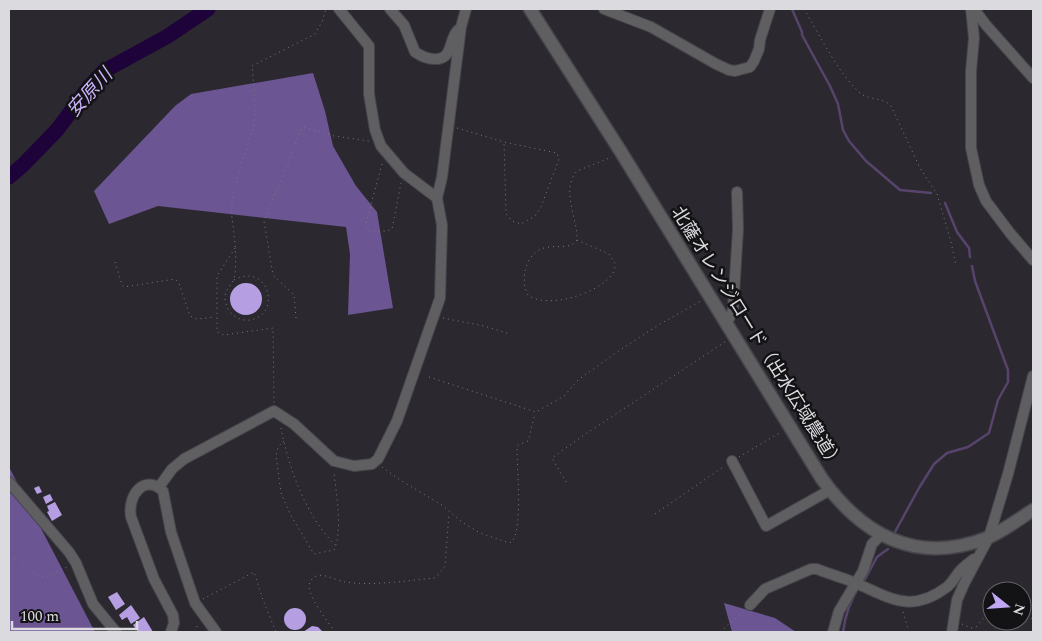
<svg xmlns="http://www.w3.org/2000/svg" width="1042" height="641" viewBox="0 0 1042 641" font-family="Spectral,'Noto Sans JP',serif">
	<rect width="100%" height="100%" fill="#2b292f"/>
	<path fill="#6b5593" d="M313,73L325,111L333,146L356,186L377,212L393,308L348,315L350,254L346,227L158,206L109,224L94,191L175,106L191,94Z
		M9,467L95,632H9Z
		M724,603L775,618L796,632H732Z"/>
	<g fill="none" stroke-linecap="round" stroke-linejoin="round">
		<path stroke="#57446c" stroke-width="2.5" d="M792,9L802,32V35L830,86L838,104L843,130L849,141L866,161L900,190L931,193
			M945,203L957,232L969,248L970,257
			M895,532L919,488L934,464L947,453L968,447L989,433L998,400L1008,382V370L975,281L972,266
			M863,583L877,557L888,549
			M843,632C845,616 850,601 859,587"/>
		<path stroke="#1e033b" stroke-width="15" d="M9,177L23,165L57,130L89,87L104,71L168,36L208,9"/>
	</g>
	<path fill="#b59fe2" d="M230 299a16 16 0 1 1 32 0a16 16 0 1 1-32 0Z
		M39,486L42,492L37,494L34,488Z
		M50,494L53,500L46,504L43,497Z
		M55,502L62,515L52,521L47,512L49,511L47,506Z
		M117,592L125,604L116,610L108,597Z
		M131,605L140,618L131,624L127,617L122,620L119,615Z
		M284 619a11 11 0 1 1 22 0a11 11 0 1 1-22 0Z
		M144,617L153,632H138L133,625Z
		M312,626L318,627L323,632H303Z"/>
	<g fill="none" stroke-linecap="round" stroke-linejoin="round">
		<g stroke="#47454b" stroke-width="12">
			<path id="minor" d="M339,9L369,46V94L375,130L381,146L404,173L437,198
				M390,9L404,25L415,52C421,56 427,59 434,59C454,60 448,39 458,30
				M604,9L651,27L716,64L729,70L735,71L750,67L754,61L759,49L760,40L770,9
				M971,9L974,38L971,71V148L979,185L986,201L1010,233L1033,260
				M974,9L986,25L1033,78
				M727,323L733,310L738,229L737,192
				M732,461L766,526L830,490
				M9,482L69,552L76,563L93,604L116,632
				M159,487L172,469L184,459L274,411L294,424L334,461L354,466L372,464L378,459L397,421L440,298L442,225L437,198L442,177L461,27L466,9
				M750,605L765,589L811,569H817C829,574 841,577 853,582C890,597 909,615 947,587C952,583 955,577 959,572C963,567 969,563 974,559
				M171,632L174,623L173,615L154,579L131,517C127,496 144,473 163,491L171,532L195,603L216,632
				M833,632L839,611L863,571L872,544L881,535
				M952,632L957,600L964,584L989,537L1008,474L1033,376"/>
		</g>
		<g stroke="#47454b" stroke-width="15">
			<path id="tertiary" d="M530,9L621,152L822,479C863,536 917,565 987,538C1003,531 1019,519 1033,510"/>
		</g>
		<path stroke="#7d7b80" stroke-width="1" stroke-dasharray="1 4" stroke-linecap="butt" d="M804,9C819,34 838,73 860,93C868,100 883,97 891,106L920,168L937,194L951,242L956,266
			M457,128L504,142L557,153L559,159L541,207L535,216L521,224L512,221L506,214L504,142
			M382,164L367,219L366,226L368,231H387L392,229L401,183
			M577,240L609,254L615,263C615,267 615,271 612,274C600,293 547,310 528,295C520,281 525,256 541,249C550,245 563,248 572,245L577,240C578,218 560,191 577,171L612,157
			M235,248L217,276V332L224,335L273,328L274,403
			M115,262L122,285L124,287L175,279L179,283L190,316L197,319L215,317
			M234,280C268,261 283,315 250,320C244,321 237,319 232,314C228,310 225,304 225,298C225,289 232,285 234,278C238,264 234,233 232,218C229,189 248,151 254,122C257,108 253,81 252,66L315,34L322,22L326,9
			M296,318L294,295L273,275L264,221L268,210L287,166L300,130L304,127L334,136L369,141
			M443,318L484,326L510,334
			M429,377L536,412L564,396L578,380L620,350L660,324L701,301
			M281,428C289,469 305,514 335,545
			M284,441L278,447L276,456L281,493L290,514L314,554L334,550C343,531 336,493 334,472
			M739,457L781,432
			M382,467L400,480L442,505L462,522L480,533L509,543L512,542C523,526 517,469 517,448L518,445L528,441L529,438L535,413
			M566,482L552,458L584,435L725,342
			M655,514L723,467
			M9,557L20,560L32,572L43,577L48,576L67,567
			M203,599L254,572L263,600L276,632
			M903,612L909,632
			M1022,615L1033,619
			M962,624L971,628L976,627L992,608
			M197,632V624
			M335,632C329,623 304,592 310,582C317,568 333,580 345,582C374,586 404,581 434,578L439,574L445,566L449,513
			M720,632L744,611"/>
		<use href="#minor" stroke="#5f5f62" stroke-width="10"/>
		<use href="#tertiary" stroke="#5f5f62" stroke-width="12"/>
	</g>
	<g text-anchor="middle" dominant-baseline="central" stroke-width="5" stroke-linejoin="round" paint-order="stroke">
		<g font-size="18" fill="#dbdade" stroke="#131215">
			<text transform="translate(757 338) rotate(58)">北薩オレンジロード（出水広域農道）</text>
		</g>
		<g font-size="19" font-style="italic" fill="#cbb3fb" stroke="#131215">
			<text transform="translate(90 93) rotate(-48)">安原川</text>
		</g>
	</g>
	<rect width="1042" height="641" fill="none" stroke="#dbdade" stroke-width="20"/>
	<g transform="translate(1007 606) rotate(107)"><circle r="24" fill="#131215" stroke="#636265"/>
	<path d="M0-4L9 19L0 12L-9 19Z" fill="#c1a8f3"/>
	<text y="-8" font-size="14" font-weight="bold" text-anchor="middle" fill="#dbdade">N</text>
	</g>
	<path d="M12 621v8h125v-8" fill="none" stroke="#dbdade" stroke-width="2.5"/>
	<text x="20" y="621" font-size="15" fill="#dbdade" stroke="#131215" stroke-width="4" paint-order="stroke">100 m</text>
</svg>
